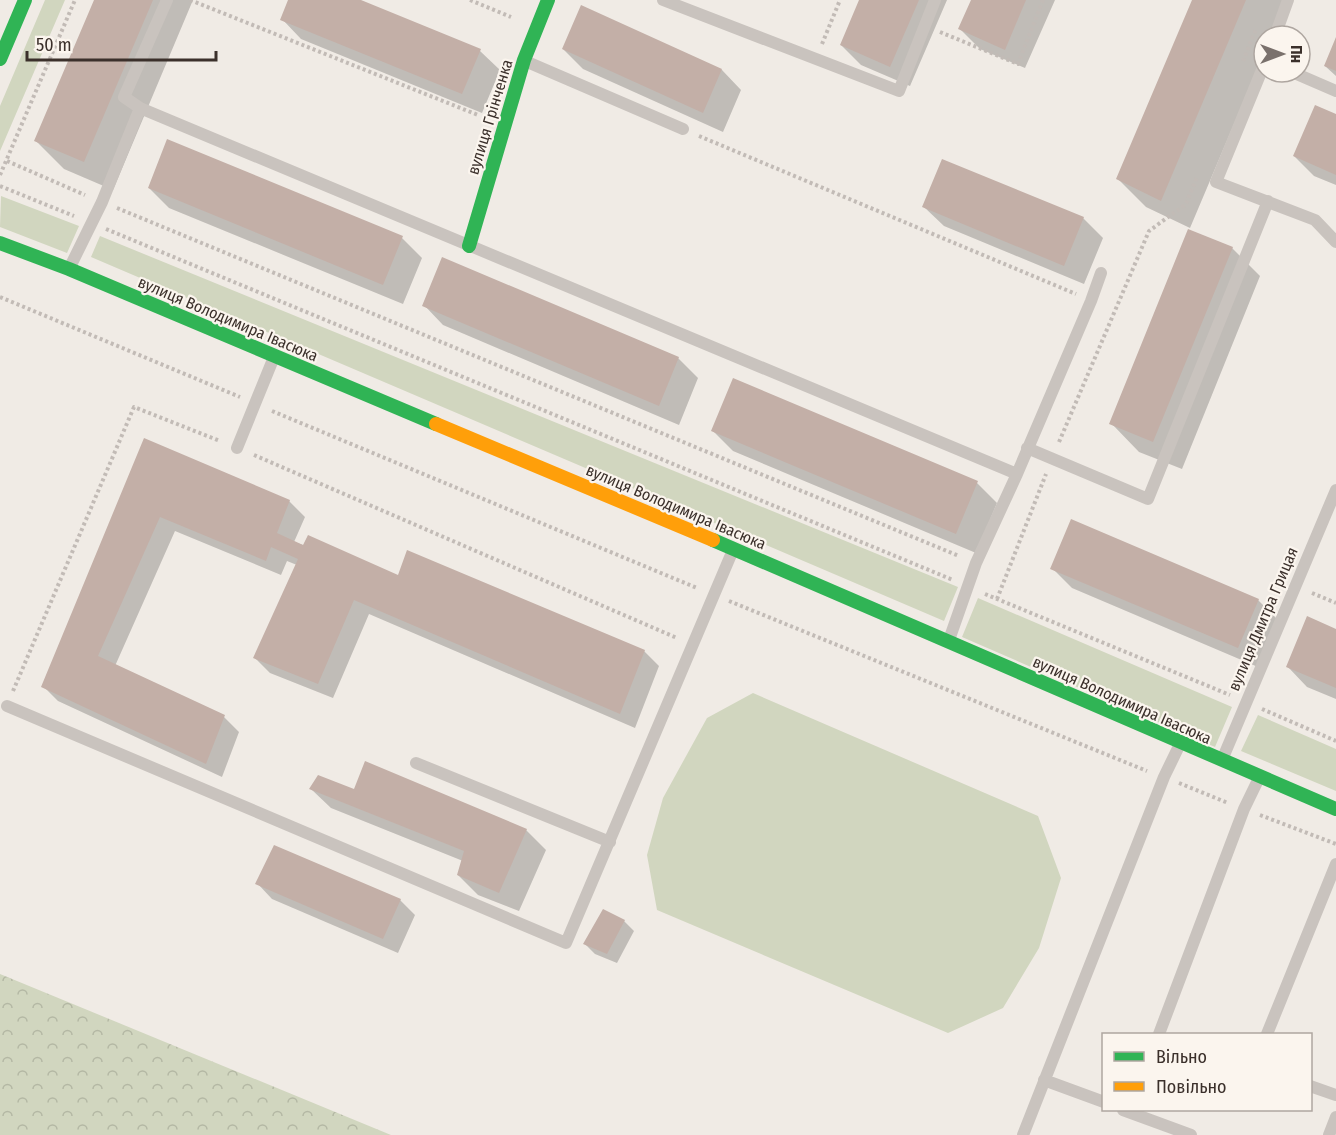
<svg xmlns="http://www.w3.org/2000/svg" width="1336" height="1135" viewBox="0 0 1336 1135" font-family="'Fira Sans Condensed',sans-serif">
	<defs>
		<pattern id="forest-crowns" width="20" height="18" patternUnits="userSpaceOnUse" patternTransform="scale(1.5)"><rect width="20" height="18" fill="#d1d6bf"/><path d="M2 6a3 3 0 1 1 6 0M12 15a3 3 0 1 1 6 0" fill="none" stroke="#b4b8a4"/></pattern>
	</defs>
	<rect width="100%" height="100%" fill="#f0ebe5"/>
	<path fill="#d1d6bf" d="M45,0H65L0,151V106Z
		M1,196L79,226L67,253L0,227Z
		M100,236L958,587L944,621L91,257Z
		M978,598L1232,707L1215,747L962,637Z
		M753,693L1038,816L1061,878L1039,948L1003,1008L948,1033L657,910L647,855L663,798L707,718Z
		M1258,715L1336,749V791L1241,751Z"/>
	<path fill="url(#forest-crowns)" d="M0,974L391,1135H0Z"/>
	<path fill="#0003" d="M95,0H193L113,190L64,169L36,141Z
		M289,0H357L480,51L500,70L482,113L301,39L282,19Z
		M861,0H947L910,86L861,65L841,45Z
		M972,0H1055L1025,68L980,49L960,29Z
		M1194,0H1286L1271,36H1264V53L1190,228L1146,207L1118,179Z
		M1336,41V76L1325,66Z
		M563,49L722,70L741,90L723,132L583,69Z
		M1336,116V185L1314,176L1294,156Z
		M168,141L402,238L422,258L403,304L169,208L149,188Z
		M924,207L1083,218L1103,238L1084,284L944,226Z
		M1232,248L1260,276L1182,469L1139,452L1111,423Z
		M424,305L678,358L698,378L679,425L443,325Z
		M713,431L977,483L997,503L976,553L733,451Z
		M145,440L289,501L305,517L294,542L399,577L644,651L659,666L635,728L369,614L333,698L270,673L255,658L297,565L287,561L281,575L175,531L115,666L224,717L239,732L222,777L58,701L43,686Z
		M1052,568L1258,600L1278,620L1258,667L1072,588Z
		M1336,630V699L1307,687L1288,667Z
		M311,789L355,791L526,830L546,850L519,911L478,895L458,875L463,861L331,808Z
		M257,883L400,900L415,915L398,953L272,899Z
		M624,921L634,931L617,963L595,954L585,944Z"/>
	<path fill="#c3afa7" d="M94,0H153L84,162L34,141Z
		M288,0H361L481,49L462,94L280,20Z
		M859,0H919L890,67L840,45Z
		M971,0H1026L1005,50L958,29Z
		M1192,0H1246L1161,201L1116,179Z
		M581,5L722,69L703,113L562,49Z
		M1336,37V71L1324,66Z
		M1315,105L1336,114V175L1293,156Z
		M167,139L403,236L383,285L148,188Z
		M942,159L1084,217L1064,266L922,207Z
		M1188,229L1233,247L1153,442L1109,424Z
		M442,257L679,357L659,406L422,306Z
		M733,378L978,481L956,534L711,431Z
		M144,438L290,500L277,533L303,545L308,535L398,575L407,550L645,650L620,714L354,600L318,684L253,658L298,559L271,547L266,561L160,517L98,656L225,715L206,764L41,687Z
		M1071,519L1259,599L1238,648L1050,569Z
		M1307,616L1336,629V688L1286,667Z
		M365,761L527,829L499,893L457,875L464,851L309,789L318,775L354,789Z
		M274,845L401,899L383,939L255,884Z
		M603,909L625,920L607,954L583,944Z"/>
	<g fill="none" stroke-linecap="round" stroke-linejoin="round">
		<path stroke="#c2bbb6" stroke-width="4" stroke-dasharray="3 3" stroke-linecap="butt" d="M190,0L478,115
			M470,0L511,17
			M940,32L1018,64L1043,0
			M822,44L840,0
			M1243,61L1256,29
			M699,136L1076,294
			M7,161L85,195
			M0,175L75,0
			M0,186L74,216
			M117,208L959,556
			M106,229L953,580
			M0,297L240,397
			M272,411L697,588
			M1059,442L1149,231L1186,204L1197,177
			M254,455L677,638
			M1312,593L1336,603
			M985,594L1230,695
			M997,599L1046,474
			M729,601L1147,771
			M13,691L134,407L220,441
			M1262,709L1336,741
			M1179,783L1228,803
			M1260,815L1336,844"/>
		<path stroke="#c9c3be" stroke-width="12" d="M663,0L899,91L935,0
			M1275,36L1288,0
			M525,61L683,129
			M1264,65L1216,182L1315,220L1336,242
			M1292,72L1336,91
			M140,108L124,97L167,0
			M69,269L102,202L140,108L1017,474
			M237,448L274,357
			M1027,448L1148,499L1268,201
			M949,640L976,563L1017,474L1091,301L1101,273
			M7,706L566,943L733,550
			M1222,760L1336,490
			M416,763L610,842
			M1159,1034L1244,809L1259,778
			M1267,1034L1336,864
			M1044,1080L1104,1102
			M1310,1086L1336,1095
			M1123,1110L1191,1135
			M1023,1135L1164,777L1180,744
			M1329,1135L1336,1117"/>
		<path stroke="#30b455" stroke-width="14" d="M0,59L25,0
			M0,243L69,269L436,424
			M469,246L524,60L548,0
			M713,540L1336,809"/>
		<path stroke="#ff9f0a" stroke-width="14" d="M436,424L713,540"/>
	</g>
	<g text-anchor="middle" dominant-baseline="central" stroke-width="4.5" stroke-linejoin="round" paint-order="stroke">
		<g font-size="16" fill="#3b302b" stroke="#fbf5ee">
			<text transform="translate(490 117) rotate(-73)">вулиця Грінченка</text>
			<text transform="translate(228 319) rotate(23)">вулиця Володимира Івасюка</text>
			<text transform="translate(676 507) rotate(23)">вулиця Володимира Івасюка</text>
			<text transform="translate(1263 619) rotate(-67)">вулиця Дмитра Грицая</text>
			<text transform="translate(1122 700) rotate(24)">вулиця Володимира Івасюка</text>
		</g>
	</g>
	<rect x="1102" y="1033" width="210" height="78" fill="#fbf5ee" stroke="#aea6a0" stroke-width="1.5"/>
	<rect x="1114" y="1052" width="30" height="9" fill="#30b455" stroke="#aea6a0" stroke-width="1.5"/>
	<text x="1156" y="1063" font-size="18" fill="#3b302b">Вільно</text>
	<rect x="1114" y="1082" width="30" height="9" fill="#ff9f0a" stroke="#aea6a0" stroke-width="1.5"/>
	<text x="1156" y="1093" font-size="18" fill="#3b302b">Повільно</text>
	<g transform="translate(1282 54) rotate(90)"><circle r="28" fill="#fbf5ee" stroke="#aea6a0" stroke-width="1.5"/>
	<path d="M0-4.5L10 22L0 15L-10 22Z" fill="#7a716c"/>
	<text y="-9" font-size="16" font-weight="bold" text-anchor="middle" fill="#3b302b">Пн</text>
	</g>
	<path d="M27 51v9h189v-9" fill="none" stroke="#3b302b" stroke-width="3"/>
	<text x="36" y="51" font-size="18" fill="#3b302b" stroke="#fbf5ee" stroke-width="4.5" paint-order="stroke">50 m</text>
</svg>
